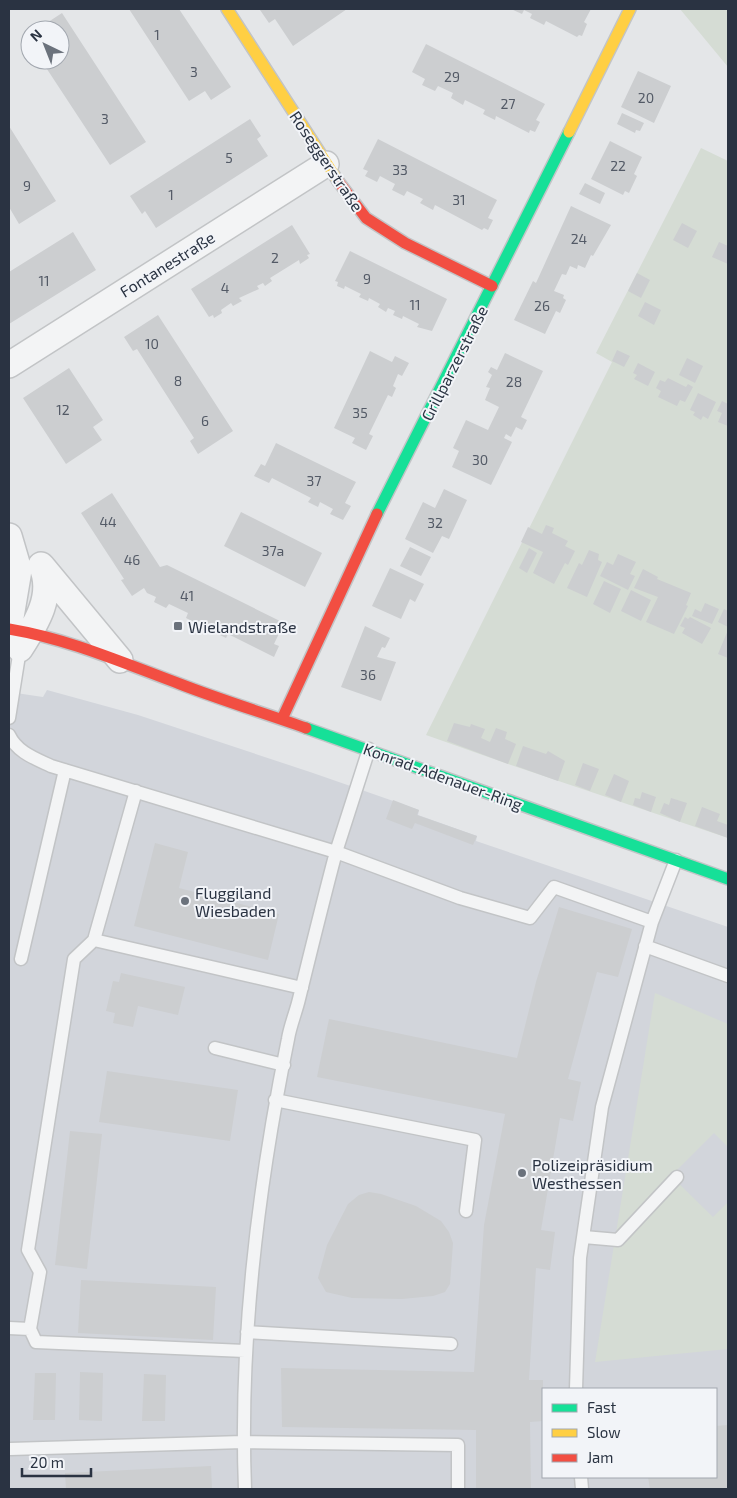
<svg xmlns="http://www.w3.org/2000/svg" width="737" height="1498" viewBox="0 0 737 1498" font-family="'Exo 2',sans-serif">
	<rect width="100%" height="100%" fill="#e4e6e8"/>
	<path fill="#d2d5db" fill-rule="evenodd" d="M47,690L138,715L313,773L419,810L418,815L477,836L476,841L728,927V1489H9V692L43,697ZM543,1389H716V1477H543Z"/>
	<path fill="#d5dcd4" d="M680,9H728V67Z
		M701,148L728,161V838L508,764L426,735L612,362L596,353Z
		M655,993L728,1024V1147L714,1133L671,1176L713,1217L728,1202V1349L595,1362Z"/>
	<path fill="#ccced0" d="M129,9H179L231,87L211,100L205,91L189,101Z
		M263,9H347L293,46L275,19L269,23L260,10Z
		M511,9H591L584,22L587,24L582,36L579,35L577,37L546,21L544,25L530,18L532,14L524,10L522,14Z
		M62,13L146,142L110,165L41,60H60V30H36Z
		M426,44L545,104L536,120L540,122L535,132L530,130L529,133L496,116L495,120L483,114L485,110L465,100L463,105L451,98L453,93L438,86L435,91L422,85L425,79L412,72Z
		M638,71L671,86L654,123L621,107Z
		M622,113L644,123L640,131L636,130L635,133L617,124Z
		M250,119L261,136L257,139L268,156L156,228L145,211L142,214L130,196Z
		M9,126L56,201L19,224L9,207Z
		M378,139L497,200L488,218L493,220L488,230L484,228L482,230L435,205L433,210L420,203L423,199L407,191L404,196L392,190L395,184L380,176L377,182L365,176L368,171L363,169Z
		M610,141L642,157L634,174L637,176L629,193L625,191L623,195L591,179Z
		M585,183L605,193L600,204L579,194Z
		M571,206L611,225L593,256L591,255L585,268L578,265L577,269L570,266L566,275L562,274L554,291L564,295L563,298L566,300L560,313L556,311L545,334L514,320L533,281L536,283Z
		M682,223L697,231L688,248L673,240Z
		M292,225L310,254L307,255L309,258L300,264L299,260L270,278L272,281L265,286L263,283L257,286L259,289L239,298L242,301L233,306L231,303L221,310L222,313L214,318L213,315L209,317L191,289Z
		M73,232L96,270L9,324V272Z
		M719,242L728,246V264L712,257Z
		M350,251L447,299L432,331L417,327L419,324L403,316L402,319L393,315L395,311L388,308L386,312L378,307L380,304L369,298L368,301L359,297L361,294L345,286L344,289L337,286L338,282L335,281Z
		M637,273L650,280L641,298L628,291Z
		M645,302L661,310L654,325L638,316Z
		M158,315L233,431L198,454L190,441L194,438L137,349L133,351L124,337Z
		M617,350L630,356L624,367L612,361Z
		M370,351L392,362L395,356L409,363L402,376L398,374L393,386L396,388L392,397L388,395L369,434L373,436L366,450L352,443L355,438L334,428Z
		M505,353L543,371L521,417L527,420L522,430L516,427L511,437L506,434L504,438L512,442L491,485L452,467L459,451L453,448L466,420L488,430L499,407L485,400L490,388L486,387L492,375L488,372L491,367L497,370Z
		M687,358L703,366L695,383L679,375Z
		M638,363L655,372L648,386L634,379L637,375L633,373Z
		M69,368L103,420L93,427L102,440L66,464L23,398Z
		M668,378L686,387L688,384L693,387L685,402L680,400L677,406L658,397L661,391L656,388L660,380L665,382Z
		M698,393L716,402L708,419L703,416L701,420L693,415L695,412L690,410Z
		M722,401L728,404V426L718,422L722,413L717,411Z
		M276,443L356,482L345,503L351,506L343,520L330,514L333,509L320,502L318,507L308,502L311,498L272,478L269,483L254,476L261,464L265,466Z
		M444,489L467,500L449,539L442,536L433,553L405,539L423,502L435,508Z
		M112,493L160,567L167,565L284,623L274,644L279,646L274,657L228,634L226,638L214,632L216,628L201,620L198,624L186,618L188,613L169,604L166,608L154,602L156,597L147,593L144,588L132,596L121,580L124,579L81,513Z
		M241,512L322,553L305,587L224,546Z
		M546,525L554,528L552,533L568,541L565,546L575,551L568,565L565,563L554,584L533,573L543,552L521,542L528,527L542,534Z
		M410,547L431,557L421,576L400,566Z
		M529,548L537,553L527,573L519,568Z
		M589,550L599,554L598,560L602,562L587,597L567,588L579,563L582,565Z
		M618,554L636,562L630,574L635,576L628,590L600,576L607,562L613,565Z
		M390,568L424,584L415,602L410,599L401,619L372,606Z
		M643,569L658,577L657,579L691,593L686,605L688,606L674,634L646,622L658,597L634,588Z
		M604,581L621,589L610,613L593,604Z
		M631,590L651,600L641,621L621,611Z
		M705,603L719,609L712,624L692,616L695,609L701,612Z
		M724,609L728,611V627L718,622Z
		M685,617L688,619L690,617L711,628L702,644L682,633L685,628L680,626Z
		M365,626L390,638L385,648L382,647L377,657L396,662L381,701L341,687Z
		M728,630V658L718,654Z
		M454,723L470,727L471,724L485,729L481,738L490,742L496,728L507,732L505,739L516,744L508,764L447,741Z
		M523,746L546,754L548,751L565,761L558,781L516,766Z
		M583,763L599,769L590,791L575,785Z
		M614,774L629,781L621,802L605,795Z
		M642,792L656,797L651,812L633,805L635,798L640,799Z
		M671,798L687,803L680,822L660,813L664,803L669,805Z
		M393,800L419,810L417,815L477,836L473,845L415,823L412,829L386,819Z
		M702,807L720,814L717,821L728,825V838L695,826Z
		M155,843L188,852L179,888L279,914L268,960L134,926Z
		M559,907L632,929L618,977L597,972L568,1079L581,1082L573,1121L560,1118L541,1230L555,1232L550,1270L536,1268L529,1380H543V1421L530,1422L531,1489H476V1430L282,1427L281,1368L474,1372L484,1225L505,1114L317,1077L329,1019L517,1058L536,982Z
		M121,973L185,987L178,1015L138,1006L133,1027L113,1023L115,1013L106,1011L113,981L119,982Z
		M107,1071L238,1090L230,1141L99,1122Z
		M70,1131L102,1134L87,1269L55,1265Z
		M369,1192L381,1194L416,1206L441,1221L449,1232L453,1243L450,1284L445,1292L433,1296L402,1299L352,1298L326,1292L318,1278L327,1245L348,1204L359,1195Z
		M81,1280L216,1287L213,1340L78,1333Z
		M80,1372L103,1373L102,1421L79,1420Z
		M35,1373H56L55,1420H33Z
		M144,1374L166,1375L165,1421H142Z
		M728,1425V1489H650L648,1477H716V1426Z
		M211,1466L212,1489H66L65,1473Z"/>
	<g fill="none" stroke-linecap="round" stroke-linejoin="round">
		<g stroke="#c2c4c6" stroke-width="15">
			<path id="lane" d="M9,718L20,649
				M9,735C17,752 34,758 51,766L336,852L369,749
				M136,791L94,940L74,959L28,1250L40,1272L30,1329L36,1342L245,1351
				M652,922L676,860
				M94,940L302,988
				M645,946L728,976
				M21,959L65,770
				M215,1048L284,1065
				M275,1100L475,1140L466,1211
				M584,1237L618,1240L677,1177
				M9,1328L30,1329
				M247,1332L451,1344
				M10,1449L243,1442L458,1445V1489
				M581,1477L582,1489
				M245,1489C239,1339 258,1186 288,1039C290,1026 296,1012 299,999C311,950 323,901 336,852L460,898L530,918L554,887L652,922L602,1107L580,1258L576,1389"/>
		</g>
		<g stroke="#c2c4c6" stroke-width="28">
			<path id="street" d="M9,365L326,164
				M9,536L19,570L9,629L20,649C36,624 55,594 41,565
				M42,566L120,660"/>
		</g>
		<g stroke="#c2c4c6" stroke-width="14">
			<path id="fast" d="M377,514L569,132
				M306,728L728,879"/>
		</g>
		<g stroke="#c2c4c6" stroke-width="14">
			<path id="slow" d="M227,9L338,181
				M569,132L630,9"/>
		</g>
		<g stroke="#c2c4c6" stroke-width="14">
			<path id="jam" d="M338,181L366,218L405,243L492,286
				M9,629C69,639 123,663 180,684C221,700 264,713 306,728
				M282,719L377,514"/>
		</g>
		<use href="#lane" stroke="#f3f4f5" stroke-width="12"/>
		<use href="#street" stroke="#f3f4f5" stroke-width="25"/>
		<use href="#fast" stroke="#16e098" stroke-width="11"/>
		<use href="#slow" stroke="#ffcf43" stroke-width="11"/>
		<use href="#jam" stroke="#f24e42" stroke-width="11"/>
	</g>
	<g fill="#6b727c" stroke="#f2f4f8" stroke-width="2">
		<rect x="173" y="621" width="10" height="10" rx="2.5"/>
		<circle cx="185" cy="901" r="5"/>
		<circle cx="522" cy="1173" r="5"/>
	</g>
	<g text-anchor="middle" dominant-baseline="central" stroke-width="4" stroke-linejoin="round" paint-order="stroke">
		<g font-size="14" fill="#535a66">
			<text x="157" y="34">1</text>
			<text x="194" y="71">3</text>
			<text x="452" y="76">29</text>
			<text x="646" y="97">20</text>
			<text x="508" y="103">27</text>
			<text x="105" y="118">3</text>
			<text x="229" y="157">5</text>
			<text x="618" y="165">22</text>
			<text x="400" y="169">33</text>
			<text x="27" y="185">9</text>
			<text x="171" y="194">1</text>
			<text x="459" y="199">31</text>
			<text x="579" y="238">24</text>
			<text x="275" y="257">2</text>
			<text x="367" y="278">9</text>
			<text x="44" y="280">11</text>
			<text x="225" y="287">4</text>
			<text x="415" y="304">11</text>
			<text x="542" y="305">26</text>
			<text x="152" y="343">10</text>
			<text x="178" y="380">8</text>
			<text x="514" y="381">28</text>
			<text x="63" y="409">12</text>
			<text x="360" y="412">35</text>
			<text x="205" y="420">6</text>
			<text x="480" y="459">30</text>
			<text x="314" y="480">37</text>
			<text x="108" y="521">44</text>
			<text x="435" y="522">32</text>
			<text x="273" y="550">37a</text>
			<text x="132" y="559">46</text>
			<text x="187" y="595">41</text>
			<text x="368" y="674">36</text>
		</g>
		<g font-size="16" fill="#2a3342" stroke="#f2f4f8">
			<text transform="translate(327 161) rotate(56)">Roseggerstraße</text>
			<text transform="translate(167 264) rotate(-32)">Fontanestraße</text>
			<text transform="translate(454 363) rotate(-63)">Grillparzerstraße</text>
			<text transform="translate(443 776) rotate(20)">Konrad-Adenauer-Ring</text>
		</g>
		<g font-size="16" fill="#2a3342" stroke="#f2f4f8" text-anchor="start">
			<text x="188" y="626">Wielandstraße</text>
			<text x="195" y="892">Fluggiland<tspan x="195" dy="18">Wiesbaden</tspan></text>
			<text x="532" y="1164">Polizeipräsidium<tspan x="532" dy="18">Westhessen</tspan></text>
		</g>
	</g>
	<rect width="737" height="1498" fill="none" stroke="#2a3342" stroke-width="20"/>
	<rect x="542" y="1388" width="175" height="90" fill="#f2f4f8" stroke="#a2a7af"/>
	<rect x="552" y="1404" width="25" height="8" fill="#16e098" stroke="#a2a7af"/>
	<text x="587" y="1413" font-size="15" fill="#2a3342">Fast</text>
	<rect x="552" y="1429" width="25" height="8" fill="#ffcf43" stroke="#a2a7af"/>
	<text x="587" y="1438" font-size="15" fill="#2a3342">Slow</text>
	<rect x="552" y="1454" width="25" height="8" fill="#f24e42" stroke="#a2a7af"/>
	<text x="587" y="1463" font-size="15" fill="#2a3342">Jam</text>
	<g transform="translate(45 45) rotate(317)"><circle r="24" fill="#f2f4f8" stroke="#a2a7af"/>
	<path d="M0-4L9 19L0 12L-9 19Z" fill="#6b727c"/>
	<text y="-8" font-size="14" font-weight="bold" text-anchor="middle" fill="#2a3342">N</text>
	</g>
	<path d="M22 1468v8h69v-8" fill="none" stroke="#2a3342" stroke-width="2.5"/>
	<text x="30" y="1468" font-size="15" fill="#2a3342" stroke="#f2f4f8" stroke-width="4" paint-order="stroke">20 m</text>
</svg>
